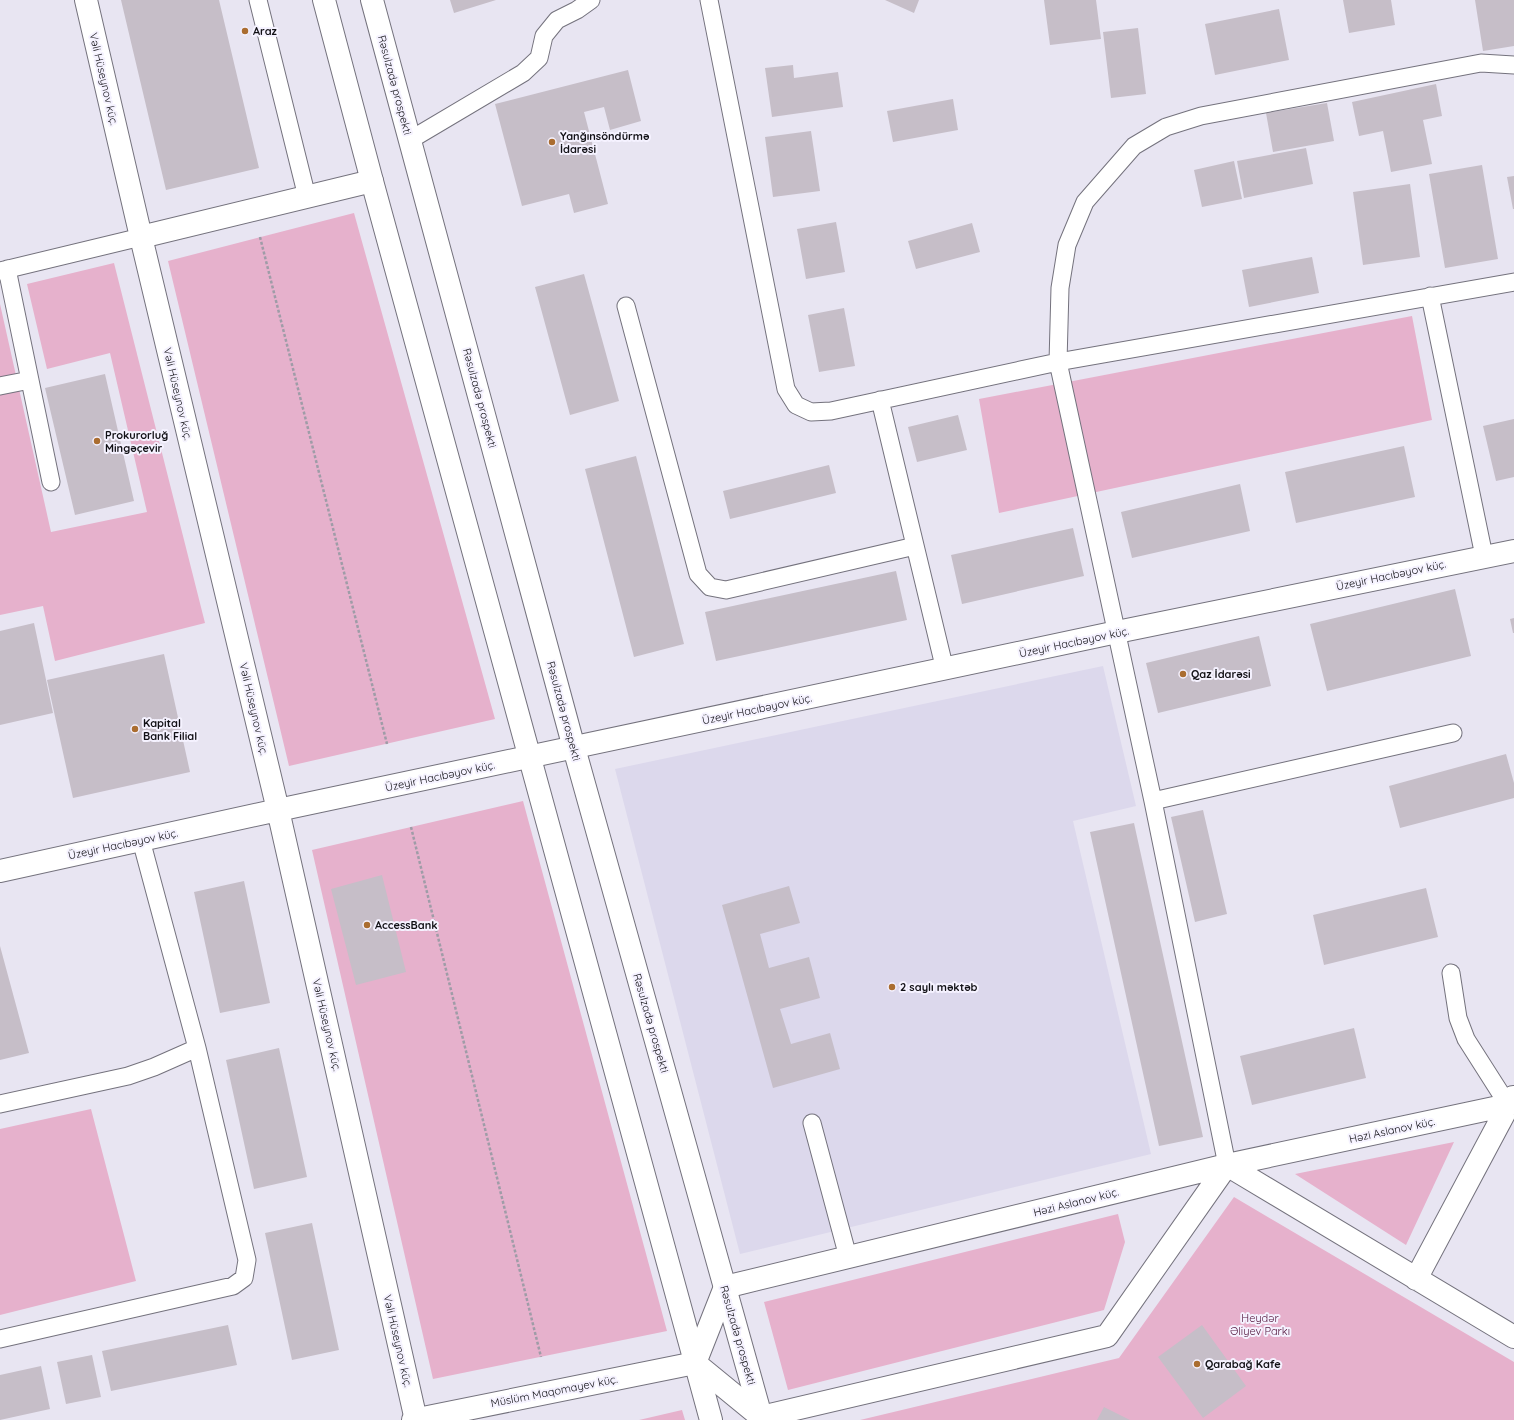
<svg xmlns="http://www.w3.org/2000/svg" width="1514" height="1420" viewBox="0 0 1514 1420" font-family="Quicksand,sans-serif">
	<rect width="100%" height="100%" fill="#e8e5f2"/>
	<path fill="#dcd8ec" d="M1103,666L1136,806L1073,821L1151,1154L740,1254L615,769Z"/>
	<path fill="#e6b1cc" d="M354,213L495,719L289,766L168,261Z
		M114,263L205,623L55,661L43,606L0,615V304L51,532L147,512L110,353L47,369L27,284Z
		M1412,316L1432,420L999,513L979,399Z
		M523,801L667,1331L433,1379L312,850Z
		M91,1109L136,1281L0,1315V1129Z
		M1454,1142L1406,1245L1295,1174Z
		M1234,1197L1514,1362V1420H860L1119,1358Z
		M1118,1214L1125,1242L1104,1310L788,1390L764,1302Z
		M682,1410L685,1420H639Z"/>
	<path fill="#c6bec8" d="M121,0H219L259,168L166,190Z
		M450,0H496L454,13Z
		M885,0H919L914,13Z
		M1044,0H1096L1101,39L1050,45Z
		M1343,0H1391L1395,25L1349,33Z
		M1475,0H1514V46L1483,51Z
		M1279,9L1289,60L1215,75L1205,24Z
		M1138,28L1146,94L1111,98L1103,32Z
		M793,65L794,78L838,72L843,107L772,117L765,68Z
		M628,70L641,121L610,130L604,107L584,112L608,204L574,213L569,194L522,206L495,104Z
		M1436,84L1442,116L1423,120L1432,164L1391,172L1383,131L1359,136L1352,102Z
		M953,99L958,130L893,142L887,111Z
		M1327,103L1334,141L1273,152L1266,113Z
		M811,131L820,191L773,197L765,137Z
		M1306,148L1313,184L1244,198L1237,161Z
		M1234,161L1242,199L1202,207L1194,170Z
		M1482,165L1498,259L1445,268L1429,174Z
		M1514,176V209H1513L1507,177Z
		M1410,184L1420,257L1363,265L1353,192Z
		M836,222L845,272L806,279L797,229Z
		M972,223L980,252L916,269L908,241Z
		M1312,257L1319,293L1249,307L1242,270Z
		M584,274L619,401L570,415L535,287Z
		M844,308L855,366L819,372L808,315Z
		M105,374L134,501L75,515L45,388Z
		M958,415L967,450L917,462L908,427Z
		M1514,419V477L1496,481L1483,426Z
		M1404,446L1415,497L1296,523L1285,472Z
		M636,456L684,644L634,657L585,469Z
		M829,465L836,493L730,519L723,491Z
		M1240,484L1250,531L1132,558L1121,512Z
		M1073,528L1084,576L962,604L951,555Z
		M896,571L907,620L716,661L705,612Z
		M1455,589L1471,656L1327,691L1310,624Z
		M1514,618V633H1513L1510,619Z
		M34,623L53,713L0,725V631Z
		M1259,636L1271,686L1158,713L1146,663Z
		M164,654L190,772L73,798L47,680Z
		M1506,754L1514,783V798L1400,828L1389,786Z
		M1203,810L1227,914L1195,922L1171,817Z
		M1134,823L1203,1137L1159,1146L1090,832Z
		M382,875L406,972L356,985L331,889Z
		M244,881L270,1003L220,1013L194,892Z
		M789,886L800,923L760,934L769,968L809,957L820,998L780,1009L791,1044L830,1033L840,1069L773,1088L722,905Z
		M1426,888L1438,937L1324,965L1313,915Z
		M0,946L29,1053L0,1060Z
		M1354,1028L1366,1078L1252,1105L1240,1056Z
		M279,1048L307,1177L254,1189L226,1060Z
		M312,1223L339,1350L292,1360L265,1233Z
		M228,1325L237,1365L111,1391L102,1351Z
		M1202,1325L1246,1386L1203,1418L1158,1357Z
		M92,1355L101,1397L66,1404L57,1362Z
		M41,1366L50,1409L0,1420V1375Z
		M1104,1407L1130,1420H1097Z"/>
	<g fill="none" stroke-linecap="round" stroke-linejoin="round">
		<g stroke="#74727d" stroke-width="19">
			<path id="service" d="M258,0L307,197
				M709,0L786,389L796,405L811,412L831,411L1058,362L1514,282
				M410,140L523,73L539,58L544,36L557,20L577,10L591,0
				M7,269L51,482
				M0,271L141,237
				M1430,296L1484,556
				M626,306L698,574L710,587L726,590L915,546
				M0,386L30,380
				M880,400L945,670
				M1153,801L1453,733
				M1451,973L1458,1018L1466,1039L1508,1105L1514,1103
				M0,1104L128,1076L154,1067L197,1048
				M812,1123L848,1257
				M1227,1165L1153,801L1058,362L1060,288L1067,245L1085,202L1134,146L1166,127L1201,116L1481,63L1514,65
				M0,1339L233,1286L244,1278L247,1260L197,1048L141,840"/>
		</g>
		<g stroke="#74727d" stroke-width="24">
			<path id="minor" d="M86,0L141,237L278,810L416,1420
				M141,237L372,181
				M0,871L278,810L1117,632L1514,551
				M1508,1105L1227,1165L725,1287L695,1363L761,1417L1107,1336L1227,1165L1514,1337
				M1416,1279L1513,1097"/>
		</g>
		<g stroke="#74727d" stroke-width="24">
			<path id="secondary" d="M413,1420L695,1363"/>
		</g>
		<g stroke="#74727d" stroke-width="24">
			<path id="primary" d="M324,0L372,181L711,1420
				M372,0L574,748L762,1420"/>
		</g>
		<path stroke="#9f9ca7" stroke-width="2.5" stroke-dasharray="3 2" stroke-linecap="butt" d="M260,237L387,744
			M411,827L541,1357"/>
		<use href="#service" stroke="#fff" stroke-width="17"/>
		<use href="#minor" stroke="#fff" stroke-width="22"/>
		<use href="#secondary" stroke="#fff" stroke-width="22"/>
		<use href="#primary" stroke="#fff" stroke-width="22"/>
	</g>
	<g fill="#aa6d30" stroke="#f5f2ff" stroke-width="1.5">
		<circle cx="245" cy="31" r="4"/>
		<circle cx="552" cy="142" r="4"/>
		<circle cx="97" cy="441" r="4"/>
		<circle cx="1183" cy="674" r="4"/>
		<circle cx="135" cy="729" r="4"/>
		<circle cx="367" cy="925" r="4"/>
		<circle cx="892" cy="987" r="4"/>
		<circle cx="1197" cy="1364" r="4"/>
	</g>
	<g text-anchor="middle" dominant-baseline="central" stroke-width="4" stroke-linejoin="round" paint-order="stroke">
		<g font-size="11" font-weight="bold" fill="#111015" stroke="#f5f2ff" text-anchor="start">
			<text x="253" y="31">Araz</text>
			<text x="560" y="136">Yanğınsöndürmə<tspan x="560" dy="13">İdarəsi</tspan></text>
			<text x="105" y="435">Prokurorluğ<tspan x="105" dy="13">Mingəçevir</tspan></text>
			<text x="1191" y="674">Qaz İdarəsi</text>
			<text x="143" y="723">Kapital<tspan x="143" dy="13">Bank Filial</tspan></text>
			<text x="375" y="925">AccessBank</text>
			<text x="900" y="987">2 saylı məktəb</text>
			<text x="1205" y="1364">Qarabağ Kafe</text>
		</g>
		<g font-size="11" fill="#111015" stroke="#f5f2ff">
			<text transform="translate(104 79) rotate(77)">Vəli Hüseynov küç.</text>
			<text transform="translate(395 85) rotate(75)">Rəsulzadə prospekti</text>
			<text transform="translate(178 394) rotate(77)">Vəli Hüseynov küç.</text>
			<text transform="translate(480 398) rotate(75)">Rəsulzadə prospekti</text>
			<text transform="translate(1391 575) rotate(-12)">Üzeyir Hacıbəyov küç.</text>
			<text transform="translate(1074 642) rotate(-12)">Üzeyir Hacıbəyov küç.</text>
			<text transform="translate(254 709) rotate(77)">Vəli Hüseynov küç.</text>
			<text transform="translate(757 709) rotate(-12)">Üzeyir Hacıbəyov küç.</text>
			<text transform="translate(564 711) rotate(75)">Rəsulzadə prospekti</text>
			<text transform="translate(440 776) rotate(-12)">Üzeyir Hacıbəyov küç.</text>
			<text transform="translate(123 844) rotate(-12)">Üzeyir Hacıbəyov küç.</text>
			<text transform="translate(651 1023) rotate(74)">Rəsulzadə prospekti</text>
			<text transform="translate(327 1025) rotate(77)">Vəli Hüseynov küç.</text>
			<text transform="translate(1392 1130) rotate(-12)">Həzi Aslanov küç.</text>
			<text transform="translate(1076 1202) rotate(-14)">Həzi Aslanov küç.</text>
			<text transform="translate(738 1335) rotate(74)">Rəsulzadə prospekti</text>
			<text transform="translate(398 1341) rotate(77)">Vəli Hüseynov küç.</text>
			<text transform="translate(554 1391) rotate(-11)">Müslüm Maqomayev küç.</text>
		</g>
		<g font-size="11" fill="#51133a" stroke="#f5f2ff">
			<text x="1260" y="1318">Heydər<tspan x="1260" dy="13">Əliyev Parkı</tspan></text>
		</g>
	</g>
</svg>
